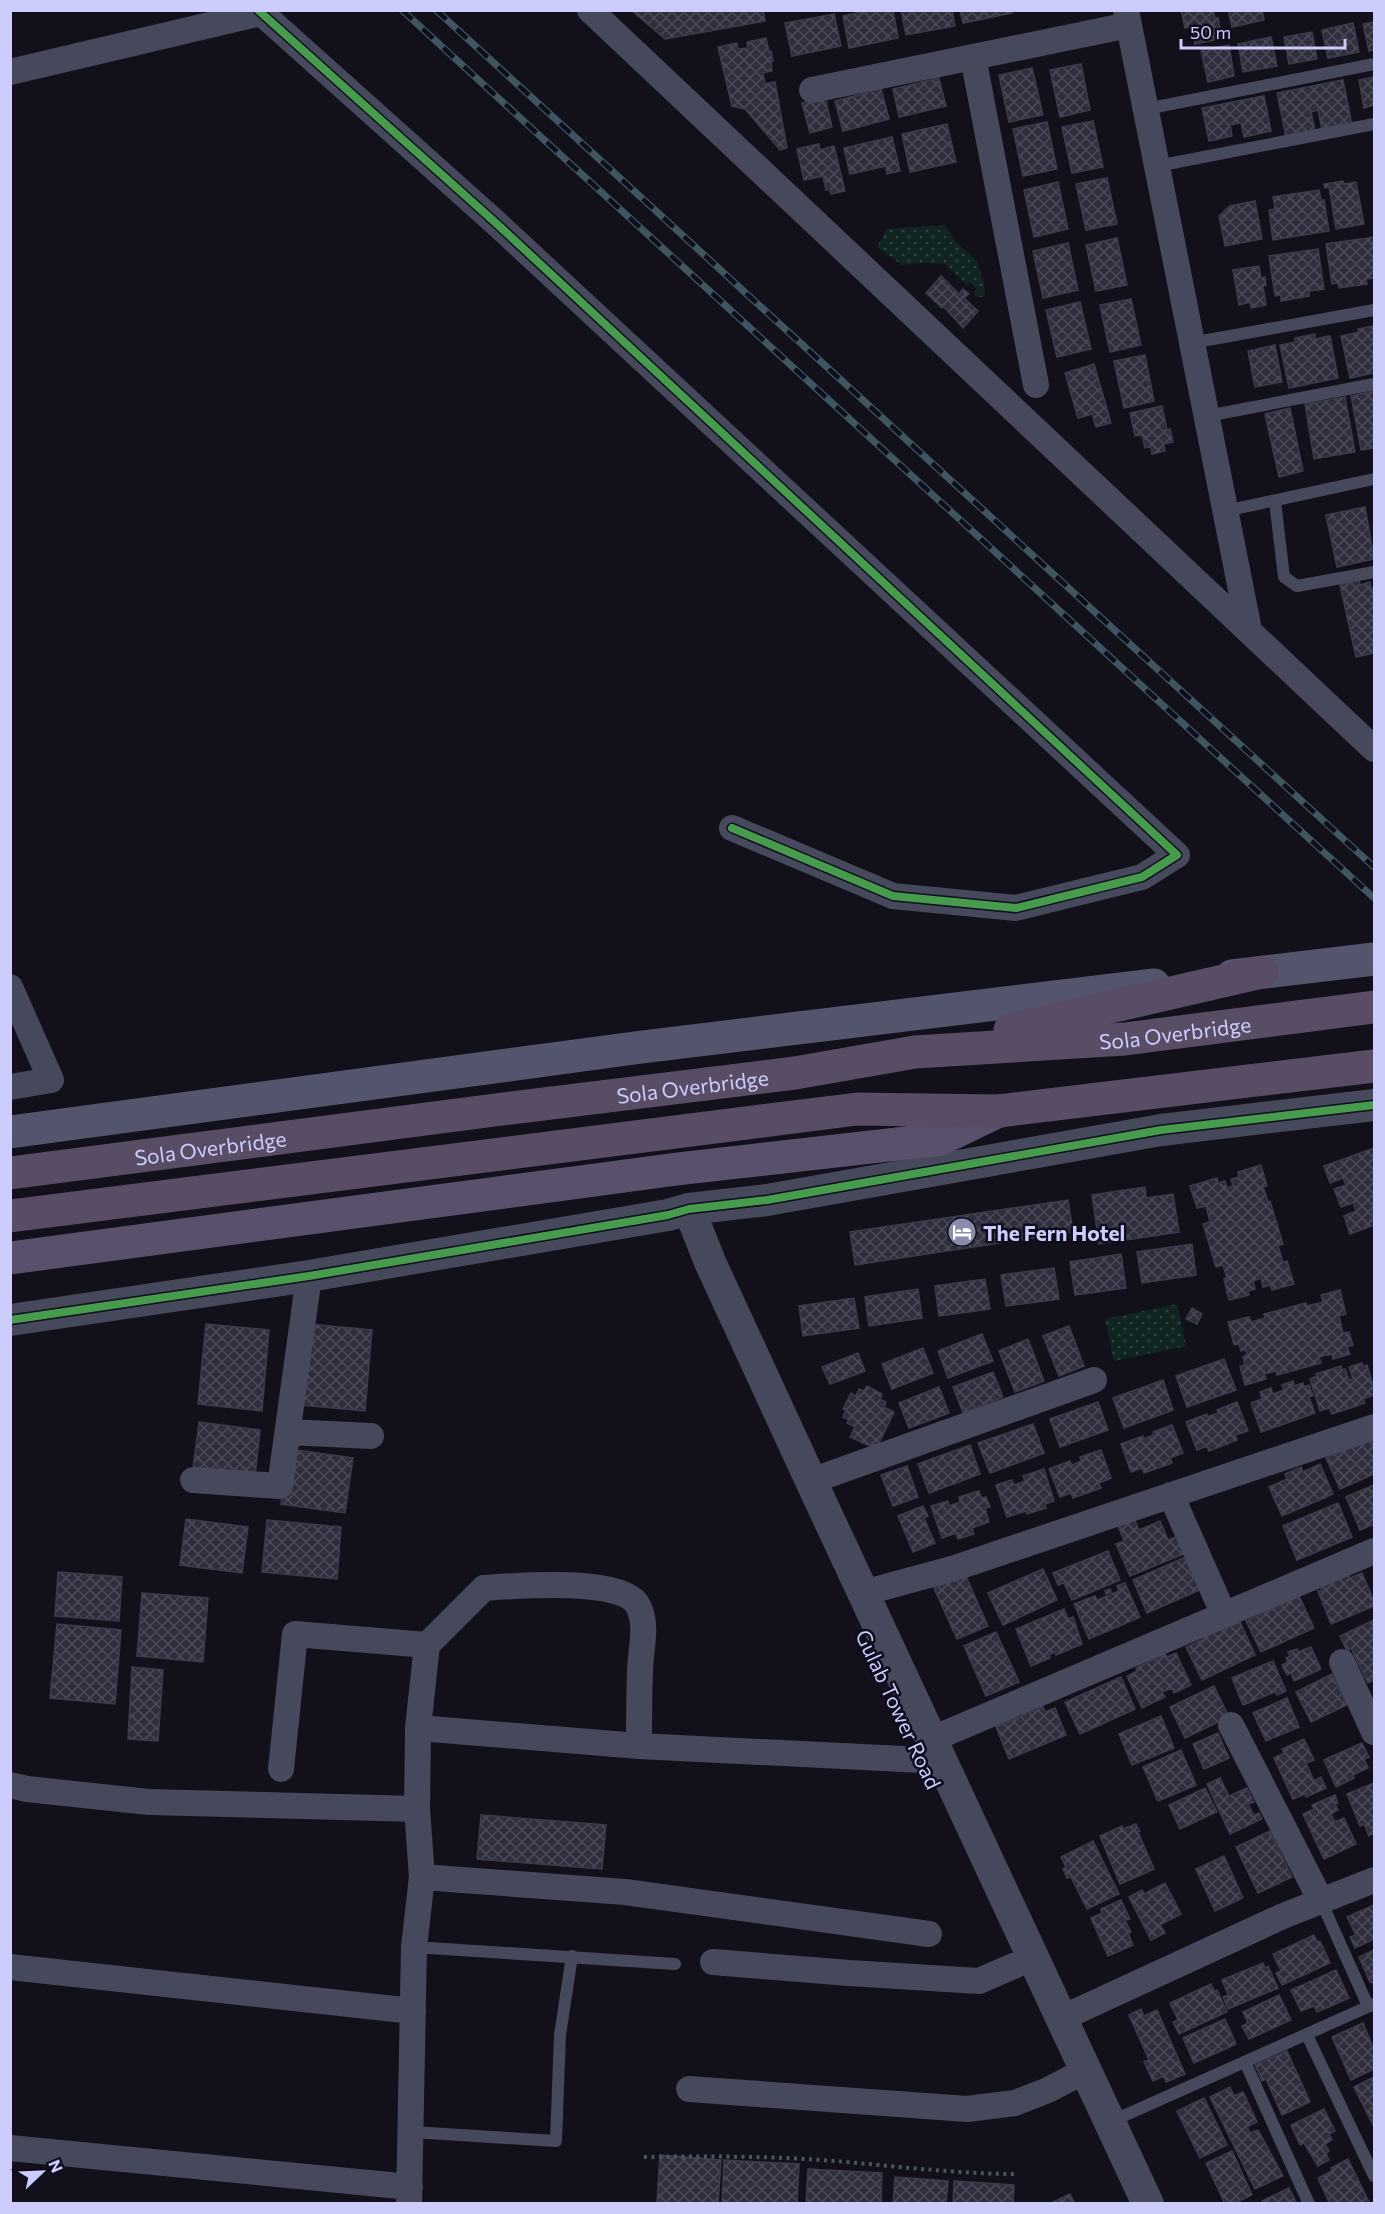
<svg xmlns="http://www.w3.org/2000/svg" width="1385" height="2214" viewBox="0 0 1385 2214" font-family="Commissioner,sans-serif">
	<defs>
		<pattern id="grass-dots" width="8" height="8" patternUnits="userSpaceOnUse" patternTransform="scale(1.5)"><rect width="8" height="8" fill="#102422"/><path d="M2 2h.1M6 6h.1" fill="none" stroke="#324343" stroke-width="1.8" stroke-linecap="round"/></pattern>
		<pattern id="building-cross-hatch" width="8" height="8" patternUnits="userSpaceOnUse" patternTransform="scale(1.5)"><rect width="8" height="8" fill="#2e2e3c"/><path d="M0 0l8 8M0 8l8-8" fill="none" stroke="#4b4b59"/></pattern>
	</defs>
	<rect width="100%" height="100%" fill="#12101a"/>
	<path fill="url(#grass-dots)" d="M944,225L958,244L976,260L984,282L985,296L978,298L974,294L977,289L970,282L966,285L945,264L923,263L902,265L877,247L887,229Z
		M1177,1304L1186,1346L1114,1361L1105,1319Z"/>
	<path fill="url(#building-cross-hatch)" stroke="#3c3b4d" stroke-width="1.5" d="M631,10H763L765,21L665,39Z
		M869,10H893L898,38L849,48L843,16Z
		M901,10H952L955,26L906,35Z
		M960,10H1011L1012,13L963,23Z
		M1181,10H1213L1215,18H1218L1220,28L1217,29L1219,39L1195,44L1191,26L1185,28Z
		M1228,10H1262L1264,20L1232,27Z
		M834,14L841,46L792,56L785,23Z
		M1374,22V50L1369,51L1363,24Z
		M1353,23L1359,52L1328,58L1322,30Z
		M1312,32L1317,59L1289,64L1284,37Z
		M1271,37L1277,66L1243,72L1238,44Z
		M766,38L769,52L771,51L773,61H771L772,71L763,73L765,84L775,82L787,148L780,150L745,109L732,106L718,47L737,43L738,49L748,48L747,42Z
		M1229,45L1234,76L1208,82L1201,50Z
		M1081,64L1090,110L1060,117L1050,70Z
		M1032,68L1043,115L1009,122L999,75Z
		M1374,77V105L1364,108L1359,80Z
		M939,78L946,106L899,117L893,89Z
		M1343,80L1352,125L1322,130L1318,110L1311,112L1315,130L1286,136L1277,93Z
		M881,89L889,119L843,131L835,101Z
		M1264,96L1271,131L1244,137L1241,123L1230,125L1232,136L1209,141L1202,108Z
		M825,97L832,127L810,133L802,103Z
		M1093,121L1103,167L1072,173L1062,127Z
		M1047,122L1057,169L1023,176L1013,129Z
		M947,124L956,162L910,172L902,134Z
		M892,137L900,171L887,174L886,166L850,174L844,148Z
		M819,144L820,150L834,146L845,191L831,194L830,189L826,190L823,176L804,180L797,149Z
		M1107,178L1117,224L1086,230L1076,184Z
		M1343,181L1344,184L1356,182L1364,224L1336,229L1329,187L1325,188L1324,184Z
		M1058,182L1068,229L1034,237L1024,190Z
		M1319,190L1321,201L1324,200L1329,231L1273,240L1269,210L1275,209L1273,197Z
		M1255,201L1262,239L1225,246L1219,216L1230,206Z
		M1374,237V278L1366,279L1367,284L1339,288L1338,283L1332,284L1326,244Z
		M1117,238L1127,285L1096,291L1086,245Z
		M1068,243L1078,290L1043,298L1033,251Z
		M1318,249L1324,289L1309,291V296L1281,301V295L1275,296L1269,256Z
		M1259,266L1261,278L1265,277L1266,285L1263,286L1266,305L1251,308L1250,302L1239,305L1233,270Z
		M941,276L959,294L963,289L969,294L964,298L978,311L963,328L943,306L942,308L926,293Z
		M1131,299L1141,345L1110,352L1100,305Z
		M1080,302L1091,349L1057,357L1046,310Z
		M1374,326V373L1350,378L1341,336L1359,332L1358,329Z
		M1315,334V339L1330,336L1338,378L1289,388L1280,345L1296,342L1295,338Z
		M1275,345L1282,382L1255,387L1248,351Z
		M1145,355L1154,401L1124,408L1114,361Z
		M1094,364L1111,423L1096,427L1092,414L1078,418L1065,373Z
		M1374,391V448L1361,450L1351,396Z
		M1345,397L1355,452L1314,459L1305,404Z
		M1162,406L1167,430L1170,429L1173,442L1164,444L1165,451L1152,454L1151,447L1145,448L1142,435L1135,436L1130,413Z
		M1290,408L1303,471L1279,477L1265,414Z
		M1365,507L1374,559L1337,567L1326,515Z
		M1359,580L1360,585L1370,582L1371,589L1374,588V653L1356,657L1340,585Z
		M1374,1148V1210L1372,1211L1374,1225L1350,1234L1344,1216L1356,1211L1353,1203L1341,1207L1334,1189L1346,1185L1343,1178L1330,1183L1324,1166Z
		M1261,1165L1267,1186L1263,1187L1268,1202L1270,1201L1283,1244L1278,1246L1283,1262L1287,1261L1294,1284L1272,1290L1270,1285L1263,1287L1261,1278L1253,1281L1255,1289L1248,1291L1249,1295L1229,1300L1224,1279L1227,1278L1223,1265L1216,1267L1203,1224L1210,1222L1206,1206L1197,1208L1190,1186L1217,1178L1218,1183L1225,1181L1227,1188L1233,1186L1231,1179L1239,1177L1238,1172Z
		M1145,1187L1146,1198L1173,1194L1179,1232L1099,1244L1092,1195Z
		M1068,1200L1073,1232L855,1265L850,1232Z
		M1192,1244L1196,1275L1142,1283L1137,1252Z
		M1121,1254L1126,1288L1075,1295L1070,1262Z
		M1054,1268L1059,1299L1006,1306L1001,1275Z
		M985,1279L990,1309L939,1316L935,1286Z
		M918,1289L922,1318L869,1326L865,1297Z
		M1340,1290L1346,1314L1339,1316L1343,1333L1349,1332L1353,1345L1347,1347L1350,1354L1333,1359L1332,1354L1319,1357L1321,1363L1277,1375L1276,1371L1264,1374L1266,1379L1245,1385L1240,1366L1245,1365L1243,1357L1247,1355L1246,1350L1241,1351L1239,1344L1234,1345L1228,1322L1249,1317L1251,1322L1265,1318L1264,1314L1306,1303L1307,1306L1323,1302L1321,1295Z
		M854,1298L859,1328L803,1336L799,1306Z
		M1192,1308L1202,1314L1197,1324L1186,1319Z
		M206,1324L269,1330L262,1411L198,1404Z
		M309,1324L372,1330L365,1411L301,1405Z
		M1069,1326L1084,1366L1059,1376L1043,1336Z
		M982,1334L993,1361L948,1378L938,1351Z
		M1028,1339L1044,1381L1015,1392L999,1351Z
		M923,1348L933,1373L892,1389L882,1364Z
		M858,1353L865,1371L830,1384L822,1367Z
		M1224,1359L1236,1390L1187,1407L1176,1376Z
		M1362,1363L1363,1367L1367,1365L1374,1389V1395L1363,1399L1365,1403L1332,1414L1329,1408L1320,1411L1310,1379L1317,1376L1316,1374L1341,1366L1342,1370L1345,1369L1349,1380L1353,1379L1349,1367Z
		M993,1372L1003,1397L963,1413L953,1387Z
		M1163,1380L1173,1410L1124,1428L1113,1398Z
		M1293,1381L1294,1386L1303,1383L1304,1387L1309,1385L1313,1396L1309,1397L1315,1413L1261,1432L1251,1403L1262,1399L1260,1392L1271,1388L1273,1394L1284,1390L1282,1385Z
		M867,1386L882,1394L880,1399L886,1402L884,1407L894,1412L876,1449L850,1437L855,1427L847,1423L849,1420L843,1417L846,1410L843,1409L851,1393L856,1396L859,1389L864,1391Z
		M939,1387L949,1413L909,1428L899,1403Z
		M1098,1402L1108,1430L1060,1447L1050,1419Z
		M1237,1402L1248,1431L1235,1435L1237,1440L1209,1451L1207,1446L1197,1450L1186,1422L1207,1414V1417L1218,1413L1217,1410Z
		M199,1422L260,1430L255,1476L193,1468Z
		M1033,1424L1044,1453L990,1473L978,1443Z
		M1172,1425L1183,1453L1170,1458L1172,1463L1144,1473L1142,1468L1131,1472L1121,1444L1143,1436V1439L1154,1435L1153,1432Z
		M1374,1438V1474L1340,1489L1326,1458Z
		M970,1445L980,1474L929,1493L918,1464Z
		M289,1449L353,1458L345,1513L281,1504Z
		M1101,1450L1111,1478L1099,1483L1101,1488L1073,1498L1071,1493L1060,1497L1049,1469L1070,1461L1072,1465L1081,1461L1080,1457Z
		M1320,1464L1333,1494L1282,1516L1269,1487L1287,1479L1285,1474L1301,1467L1303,1472Z
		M907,1466L918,1497L893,1506L881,1475Z
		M1044,1469L1054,1501L1045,1504L1046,1508L1027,1514L1026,1511L1007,1517L996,1485L1012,1480L1014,1485L1025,1481L1023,1476Z
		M1374,1485V1524L1360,1530L1346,1497Z
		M979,1491L981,1498L986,1497L990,1507L985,1508L989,1522L972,1528L974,1534L958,1539L956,1533L942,1538L931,1506L948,1501L949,1506L960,1502L959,1497Z
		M1338,1503L1352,1537L1297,1560L1283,1526Z
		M923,1506L928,1516L924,1518L935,1543L913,1552L898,1516Z
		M1133,1516L1139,1530L1160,1521L1168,1540L1181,1535L1188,1552L1130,1576L1116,1544L1124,1541L1117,1523Z
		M186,1519L248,1527L242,1573L180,1565Z
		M267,1520L341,1527L337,1579L262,1572Z
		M1108,1551L1120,1580L1072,1600L1064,1583L1058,1585L1053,1573Z
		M1188,1556L1202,1589L1147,1613L1133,1580Z
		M1043,1569L1057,1600L1003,1625L988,1593Z
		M58,1572L122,1577L119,1621L55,1616Z
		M1362,1573L1374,1602V1606L1331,1624L1318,1591L1322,1590L1320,1586L1348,1574L1350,1578Z
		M965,1574L988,1626L957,1639L934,1588Z
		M1125,1583L1140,1617L1089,1639L1074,1604L1095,1596L1097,1600L1107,1596L1105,1591L1110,1589L1112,1594L1119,1591L1117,1586Z
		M142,1593L208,1598L203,1662L137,1656Z
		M1299,1596L1314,1628L1261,1652L1246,1621Z
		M1064,1609L1068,1619L1073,1617L1082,1644L1056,1655L1055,1652L1049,1655L1050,1658L1031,1666L1016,1629Z
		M1374,1620V1680L1368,1683L1351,1648L1347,1651L1340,1636Z
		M1240,1622L1255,1655L1202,1680L1186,1647L1204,1639L1202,1636L1224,1625L1226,1629Z
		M57,1624L121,1630L115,1704L50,1698Z
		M996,1632L1019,1682L986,1696L964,1646Z
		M1311,1647L1321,1669L1294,1681L1291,1673L1287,1675L1282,1665L1288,1662L1286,1658L1290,1656L1288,1652L1297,1649L1298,1652Z
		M1176,1653L1191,1685L1174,1693L1172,1688L1162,1692L1165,1697L1142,1708L1127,1676L1137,1671L1136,1668L1165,1654L1167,1657Z
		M1273,1661L1286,1691L1277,1695L1275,1692L1243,1705L1232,1678Z
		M132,1667L163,1670L158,1741L128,1739Z
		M1332,1674L1347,1705L1311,1722L1296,1692Z
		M1121,1677L1135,1709L1080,1734L1065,1702Z
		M1214,1686L1229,1717L1185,1738L1170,1707Z
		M1287,1698L1299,1727L1266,1741L1253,1713Z
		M1043,1707L1045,1712L1055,1708L1066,1735L1009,1759L996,1727Z
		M1161,1716L1174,1748L1132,1765L1119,1734Z
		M1218,1733L1229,1758L1204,1769L1193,1744Z
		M1304,1739L1314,1760L1306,1763L1314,1781L1321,1777L1326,1788L1306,1797L1305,1794L1293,1799L1274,1758L1284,1753L1282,1749Z
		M1362,1743L1369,1757L1364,1759L1368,1768L1353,1775L1354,1778L1336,1787L1324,1760Z
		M1181,1750L1196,1785L1158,1801L1143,1767Z
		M1220,1778L1229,1796L1247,1788L1254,1802L1248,1804L1254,1815L1259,1813L1262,1819L1230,1834L1207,1784Z
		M1374,1783V1833L1369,1836L1364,1824L1360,1826L1347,1794Z
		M1205,1788L1217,1812L1180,1829L1169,1805Z
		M1335,1795L1338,1803L1335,1804L1338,1810L1331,1814L1335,1822L1344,1818L1356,1844L1324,1859L1303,1814L1314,1809L1312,1805Z
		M481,1815L606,1825L602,1869L477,1859Z
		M1136,1824L1140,1831L1138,1832L1154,1869L1120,1884L1100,1836L1122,1826L1123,1829Z
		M1270,1831L1292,1877L1258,1893L1236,1847Z
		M1093,1841L1119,1894L1087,1909L1071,1877L1067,1878L1063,1869L1066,1867L1061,1857Z
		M1224,1856L1243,1898L1215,1911L1196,1869Z
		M1165,1883L1181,1914L1160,1925L1165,1933L1151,1940L1129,1897L1142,1890L1144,1894Z
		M1121,1900L1130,1919L1125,1920L1131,1932L1128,1933L1133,1945L1108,1956L1091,1918L1102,1913L1101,1909Z
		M1374,1905V1939L1355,1948L1350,1937L1356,1935L1347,1917Z
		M1314,1935L1318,1943L1320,1941L1330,1963L1282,1985L1276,1973L1281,1971L1273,1954Z
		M1374,1950V1986L1372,1981L1370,1982L1359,1957Z
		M1263,1963L1265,1968L1268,1966L1278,1988L1228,2009L1223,1997L1228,1995L1222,1980Z
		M1336,1970L1349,1998L1317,2012L1314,2006L1301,2011L1291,1990Z
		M1211,1984L1215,1992L1217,1990L1227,2012L1179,2034L1173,2022L1178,2020L1170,2003Z
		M1279,1995L1291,2020L1249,2039L1242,2026L1248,2023L1243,2012Z
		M1141,2009L1144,2016L1157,2010L1185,2074L1166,2082L1164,2076L1153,2081L1144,2062L1149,2060L1129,2015Z
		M1225,2019L1236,2044L1194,2063L1183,2038Z
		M1363,2023L1374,2050V2069L1351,2080L1332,2037Z
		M1287,2051L1310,2102L1282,2115L1266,2079L1262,2081L1255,2065Z
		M1374,2077V2127L1354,2087Z
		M1230,2087L1234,2096L1243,2092L1257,2122L1247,2127L1250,2133L1258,2130L1283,2176L1255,2189L1210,2097Z
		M1204,2098L1227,2145L1200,2158L1177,2111Z
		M1324,2109L1335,2131L1329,2134L1332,2140L1325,2144L1329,2151L1326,2153L1329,2160L1318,2166L1304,2143L1300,2145L1291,2125Z
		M1232,2151L1252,2195L1233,2204H1225L1206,2163Z
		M660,2155L721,2160L718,2204L657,2202Z
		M1348,2159L1370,2204H1330L1318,2178L1332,2171L1331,2168Z
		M724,2160L799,2164L797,2204H722Z
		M808,2169L882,2173L881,2204H806Z
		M895,2177L948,2181L946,2204H893Z
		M954,2181L1014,2185L1013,2204H953Z
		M1289,2188L1297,2204H1263L1262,2201Z
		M1070,2194L1075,2204H1049Z"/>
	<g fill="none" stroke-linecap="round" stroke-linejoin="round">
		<path stroke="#48565f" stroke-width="4" stroke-dasharray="3 4.5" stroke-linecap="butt" d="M644,2157C703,2156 763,2156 822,2160C888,2165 952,2174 1018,2174"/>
		<path stroke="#46485b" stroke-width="12" d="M1146,109L1374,64
			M1157,166L1374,124
			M1191,343L1374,310
			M1207,416L1374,384
			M1275,501L1284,577L1297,586L1374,572
			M1225,511L1374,479
			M1321,1901L1368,2006
			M414,1947L675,1964
			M1307,2035L1374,2176
			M1245,2062L1309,2204
			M1110,2122L1374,2004
			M412,2132L556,2141L560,2035L572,1956"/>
		<path stroke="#46485b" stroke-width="26" d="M258,10L497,224L1177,855L1142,877L1016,908L893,896L732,828
			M590,10L1374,749
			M1126,10L1249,630
			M973,57L1036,385
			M10,72L261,13
			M812,90L1129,25
			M10,987L51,1080L10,1087
			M288,1432L371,1436
			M193,1480L280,1486L309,1276
			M811,1481L1094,1380
			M1171,1495L1224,1615
			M863,1593L955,1568L1374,1427
			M1342,1662L1374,1732
			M1231,1725L1321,1901
			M418,1728L639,1746L923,1760
			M930,1740L1374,1551
			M281,1769L295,1634L427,1645
			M10,1785L27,1789L149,1802L417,1809L422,1877
			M417,1809L418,1728L427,1645L484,1588C514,1586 620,1577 637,1604C649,1623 640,1651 640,1672C639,1697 639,1722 639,1746
			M713,1962L849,1973L979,1981L1016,1965
			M10,1967L413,2011
			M1062,2018L1283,1916L1374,1880
			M689,2089L967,2109L1015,2103L1048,2090L1071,2078
			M10,2148L410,2187
			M409,2204L414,1947L422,1877L625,1892L929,1934"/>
		<path stroke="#46485b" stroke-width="32" d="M689,1209L710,1262L811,1481L1148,2204
			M10,1320L309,1276L668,1215L689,1209L767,1200L1161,1130L1374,1105"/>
		<path stroke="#53556d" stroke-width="33" d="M1232,976L1374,959
			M10,1132L642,1047L1154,985"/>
		<path stroke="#59516c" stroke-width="33" d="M10,1258L677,1169L941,1139L999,1111"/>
		<g stroke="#594d66" stroke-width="33">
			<path d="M1010,1030L1262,972"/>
			<path id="s1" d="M10,1173L495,1110L795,1073L915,1052L1125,1039L1374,1007"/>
			<path d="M10,1216L857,1109L999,1111L1374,1066"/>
		</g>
		<g stroke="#3f5660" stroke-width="7">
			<path id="rail" d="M402,10L1374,898
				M436,10L1374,867"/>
		</g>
		<use href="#rail" stroke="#0e0d1d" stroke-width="4.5" stroke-dasharray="14" stroke-linecap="butt"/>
		<g stroke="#0e0d1d" stroke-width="11">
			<path id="cycleway" d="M258,10L497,224L1177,855L1142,877L1016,908L893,896L732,828
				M10,1320L309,1276L668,1215L689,1209L767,1200L1161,1130L1374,1105"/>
		</g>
		<use href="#cycleway" stroke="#469c4c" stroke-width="8"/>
	</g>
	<defs>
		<g id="hotel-disc" transform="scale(1.5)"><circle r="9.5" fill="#8b8bad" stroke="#0e0d1d"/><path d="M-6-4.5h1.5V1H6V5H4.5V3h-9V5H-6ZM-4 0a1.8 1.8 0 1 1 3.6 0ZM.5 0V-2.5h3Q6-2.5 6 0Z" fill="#fff"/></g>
	</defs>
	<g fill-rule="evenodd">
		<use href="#hotel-disc" x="962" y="1232"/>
	</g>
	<g text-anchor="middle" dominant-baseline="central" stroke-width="5" stroke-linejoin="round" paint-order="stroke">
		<g font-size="21" fill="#cccdfc" stroke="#0e0d1d">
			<text stroke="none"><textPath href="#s1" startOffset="1174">Sola Overbridge</textPath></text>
			<text stroke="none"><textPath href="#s1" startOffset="688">Sola Overbridge</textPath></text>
			<text stroke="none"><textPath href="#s1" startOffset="202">Sola Overbridge</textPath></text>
			<text transform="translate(899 1709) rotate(65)">Gulab Tower Road</text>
		</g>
		<g font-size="21" font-weight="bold" fill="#cccdfc" stroke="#0e0d1d" text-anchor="start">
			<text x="983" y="1232">The Fern Hotel</text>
		</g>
	</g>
	<rect width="1385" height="2214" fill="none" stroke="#cccdfc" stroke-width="24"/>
	<g transform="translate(42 2172) rotate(67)" stroke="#0e0d1d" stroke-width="4.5" paint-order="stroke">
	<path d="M0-4.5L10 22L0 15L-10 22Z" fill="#cccdfc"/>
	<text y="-9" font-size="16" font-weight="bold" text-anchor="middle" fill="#cccdfc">N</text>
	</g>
	<path d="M1181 39v9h164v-9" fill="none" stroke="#cccdfc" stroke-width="3"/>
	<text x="1190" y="39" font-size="18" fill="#cccdfc" stroke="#0e0d1d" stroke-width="4.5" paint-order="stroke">50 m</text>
</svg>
